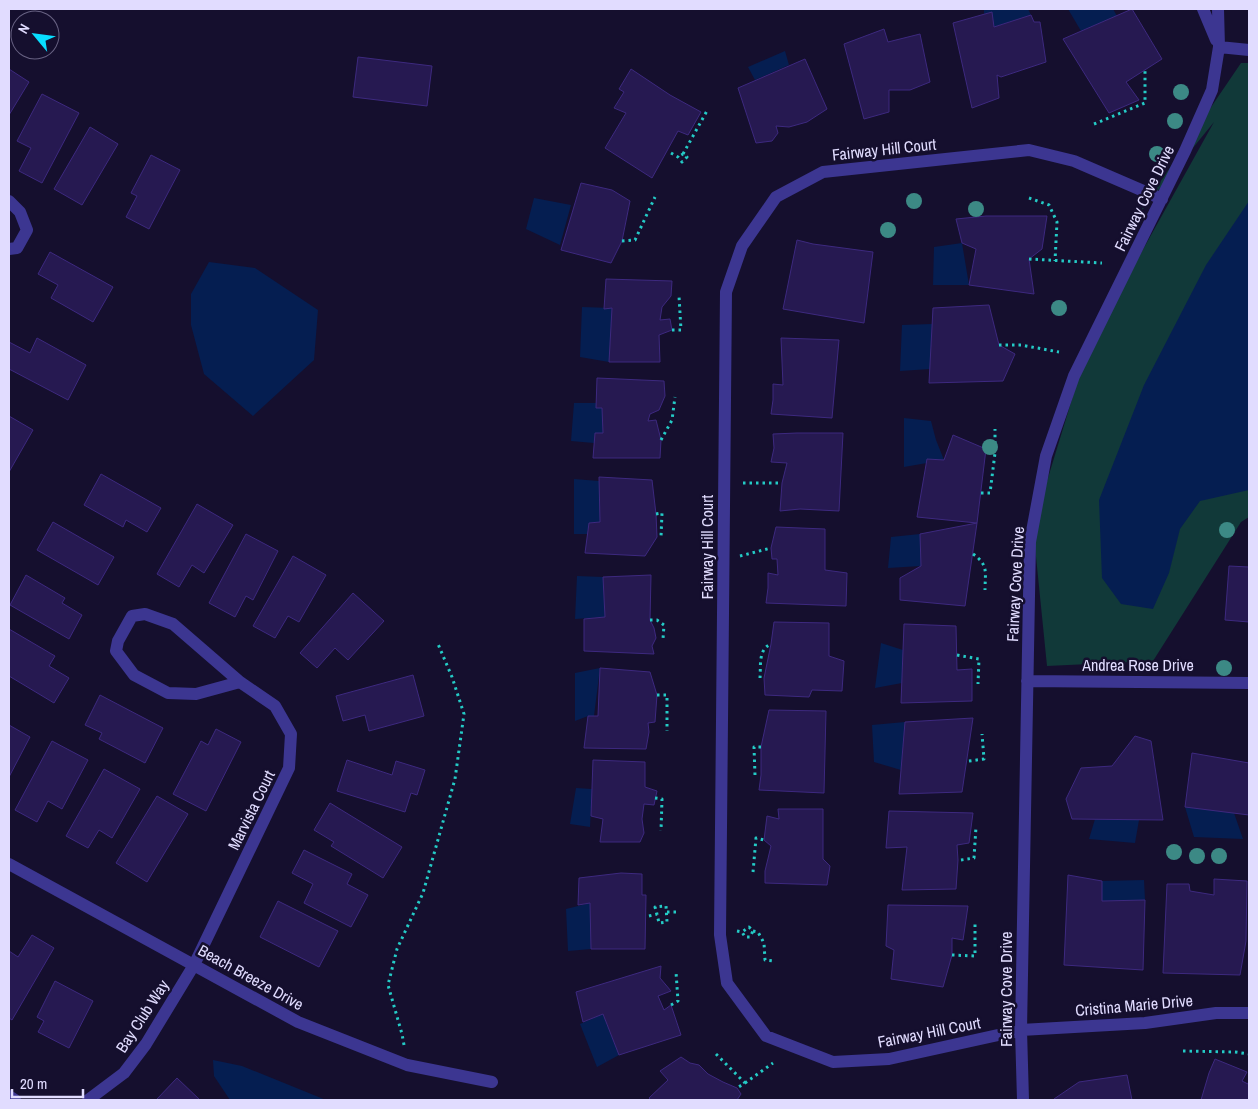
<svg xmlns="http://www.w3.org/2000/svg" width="1258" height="1109" viewBox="0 0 1258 1109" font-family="'Archivo Narrow',sans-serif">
	<rect width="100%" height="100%" fill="#150f2e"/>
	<path fill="#113939" d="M1241,63H1249V517L1241,522L1153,661L1047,666L1033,527L1087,350L1214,122L1135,219Z"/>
	<path fill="#051e51" d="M984,9H1028L1031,15L994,27L992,12L984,14Z
		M1068,9H1113L1117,16L1081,31Z
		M785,51L789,65L755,80L748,67Z
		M534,198L571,205L560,245L526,229Z
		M1249,201V490L1200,501L1180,529L1169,573L1153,609L1121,604L1102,578L1099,500L1144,385L1206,265Z
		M962,243L969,285H933L934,247Z
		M209,262L255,268L318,310L314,360L253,416L204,374L191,325V294Z
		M582,307L612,308L609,362L580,357Z
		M932,324L930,369L900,371L902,325Z
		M574,403H596V408H602L603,433H595L594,443L571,441Z
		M904,418L931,421L936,440L944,460L904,467Z
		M574,479L599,481L600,522L589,523L587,534H574Z
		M920,534L921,566L888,568L891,537Z
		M577,576L603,577L605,617L575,619Z
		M881,643L903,650L902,683L875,688Z
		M600,668L594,716H598H588L575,721V673Z
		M905,722L901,770L874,762L872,725Z
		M576,788L592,789L590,827L570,824Z
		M1185,807L1234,813L1243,839L1194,837Z
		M1095,819L1139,820L1135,843L1089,839Z
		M1144,880L1145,900L1102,901V881Z
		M590,903L591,949L568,951L566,909Z
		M603,1014L619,1055L597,1067L580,1024Z
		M213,1060L242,1066L326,1100H230L214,1076Z"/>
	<path fill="#261951" stroke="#3d297f" d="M1132,9L1162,59L1126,82L1139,100L1109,113L1063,39Z
		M992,12L994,27L1031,15L1034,22H1040L1046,62L1001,77L997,75L999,98L972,108L953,23Z
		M884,29L888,42L920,34L930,82L910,90H889V112L864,119L844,44Z
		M358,57L432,66L427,106L353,97Z
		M805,59L827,109L807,122L789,127L776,126L778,133L772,141L756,143L738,88Z
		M9,69L29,82L9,115Z
		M631,69L670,95L701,112L688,135L678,131L652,178L605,148L626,113L614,108L624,92L619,89Z
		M42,94L79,113L42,183L19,171L31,148L17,141Z
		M90,127L118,144L82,205L54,189Z
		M151,155L180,170L149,229L126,217L137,196L131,193Z
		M581,183L612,190L630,201L622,241L611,263L561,250Z
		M986,216H1047L1042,249L1029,259L1034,294L969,285L976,249L962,243L956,219Z
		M797,240L813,244L873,252L864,323L783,309Z
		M50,252L113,287L93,322L51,298L58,285L38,274Z
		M606,279L672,281L671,296L662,307L660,320L670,319L672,330L659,335L660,362H609L612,308L604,309Z
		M989,305L999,345L1015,354L1003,381L929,383L933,308Z
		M37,338L86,365L68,400L9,369V342L30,353Z
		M781,338L839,340L832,418L771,414L773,400V384L783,385Z
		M597,378L664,381L665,396L659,410L650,414L648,421L656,420L661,440L660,458H593L595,433H603L602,408H596Z
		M9,416L33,430L9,472Z
		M797,433H843L839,511L800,509L780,511L782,483L787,463L771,462L774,448L773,434Z
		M953,435L986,449L977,523L917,517L927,459L944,460Z
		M101,474L161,508L147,532L126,520L123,527L84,505Z
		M599,477L652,480L656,514L657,537L645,556L585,553L589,523L600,522Z
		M197,504L233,525L204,573L192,565L179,587L157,574Z
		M53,522L114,557L98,585L37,550Z
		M977,523L965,606L900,600V578L921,566L920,534Z
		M776,527L825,529V570L847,573L846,606L766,603L768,588V573L778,575L777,559H772L771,548Z
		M246,534L278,551L253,600L246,596L235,617L209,603Z
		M293,556L326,575L299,622L288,616L275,638L253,626Z
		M1229,566L1249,567V622L1225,620Z
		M26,575L65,598L62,603L82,615L69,639L10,605Z
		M651,575L650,620L654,628L656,638L652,646L654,654L584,651V619L605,617L603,577Z
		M353,593L384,621L348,660L335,648L317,668L300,653Z
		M774,622L829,623V656L844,661L842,691L812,690L809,697L765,695L764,678L771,644Z
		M904,624L956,626L957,670L972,669V701L901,703Z
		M9,629L55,656L49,666L69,678L54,703L9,676Z
		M600,668L650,672L657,695L655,722L648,723L649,732L646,749L584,748L588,716H598Z
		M413,675L424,716L369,731L365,715L343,721L336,696Z
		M100,695L163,728L145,763L99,739L102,733L85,725Z
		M769,710L826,711L824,793L759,790L761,775V747Z
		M973,718L962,792L899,794L905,722Z
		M9,725L30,737L9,777Z
		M216,729L241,742L206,811L173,794L201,741L208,745Z
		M1135,736L1151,741L1163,820L1072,819L1066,799L1081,768L1112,766Z
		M52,741L88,760L62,809L48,801L37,822L15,810Z
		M1192,753L1249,763V815L1185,807Z
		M347,760L392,775L396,761L425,770L417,795L411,793L405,812L337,791Z
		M593,760L645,762V787L657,791L654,805L644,804L642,819L644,833L640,842H600L603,819L591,816Z
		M104,769L140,789L112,838L99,830L88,848L66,836Z
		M157,796L188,814L147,882L116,863Z
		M330,803L402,847L383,878L331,846L334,842L314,830Z
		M778,809H823V859L830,866L827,885L765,883V871L771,846L764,840L767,816L779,819Z
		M889,811L973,813L969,843L957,845L958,860L956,889L902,890L907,847L886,848Z
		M304,850L352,874L347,884L368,895L351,927L304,903L313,884L292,873Z
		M621,873L642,874V895H646L645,949H591L590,903L578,905L579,878Z
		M1068,875L1102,881V901L1145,900L1143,970L1064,965Z
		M1214,879L1247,881L1246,941L1240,975L1163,973L1167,884H1189L1190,891L1214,895Z
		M278,901L338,931L319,967L260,937Z
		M888,905L968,906L963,940L952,938V955L943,987L891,979L894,950L886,946Z
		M32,935L54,948L12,1020L9,1018V951L18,957Z
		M661,966L660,978L671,991L658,996L664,1010L671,1005L681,1035L619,1055L603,1014L583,1022L576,992Z
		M55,981L93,1001L69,1048L38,1032L44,1021L37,1017Z
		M681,1057L690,1063L699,1065L708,1074L723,1082L737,1088L741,1094L737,1100H651L649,1098L668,1080L660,1071Z
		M1215,1059L1247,1072L1242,1081L1248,1084L1249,1080V1100H1201L1209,1073Z
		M1127,1075L1132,1100H1054V1099L1079,1082Z
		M177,1078L200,1100H159L157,1099Z"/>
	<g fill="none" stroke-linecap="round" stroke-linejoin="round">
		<path stroke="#24cbc6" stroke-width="3" stroke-dasharray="2.5 4" stroke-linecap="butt" d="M1094,124L1145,103V70
			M671,153L678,157L682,162L687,157L683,154L678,157
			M683,154L708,109
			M1029,198L1049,205L1057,222L1055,261
			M622,241L635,240L655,197
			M1029,259L1102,263
			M672,330H681L679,296
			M999,345H1021L1059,352
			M661,440L672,420L675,397
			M743,483H782
			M981,493H990L995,453V429
			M656,514L662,513L661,537
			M973,554C989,565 985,573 985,590
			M740,556L771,548
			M650,620H657L664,625L663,639
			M957,655L979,659L978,684
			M760,678C761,666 758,649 771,644
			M657,695H667V731
			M969,761L984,759L982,734
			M755,775L754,747H761
			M655,798L662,799L661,831
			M961,860L974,858L976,827
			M753,872L756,838L764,840
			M667,912H677
			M649,916L657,914L659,923L667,922L666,906L655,907L657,914
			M737,931L742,932L745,937H750L753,931L749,927L742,932
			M753,931L758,932L764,943L765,960L774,961
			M952,955L975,956V922
			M671,1005L678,1001L676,972
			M404,1045L402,1034L388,985L397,949L423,893L455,779L464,714L452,677L438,644
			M1183,1051L1235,1052L1249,1054
			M716,1054L745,1083L737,1088
			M745,1083L773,1063"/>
		<path stroke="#3c3691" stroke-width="12" d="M1203,9L1216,40
			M1219,47L1249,50
			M1162,199L1074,161L1029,150L823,172L776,197L742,246L726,292L720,935L727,983L766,1036L833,1062L889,1059L1021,1030L1145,1023L1216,1013H1249
			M9,201L20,212L27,230L17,248L9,249
			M1027,681L1249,683
			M9,864L298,1022L407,1065L492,1082
			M9,1096L15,1100
			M88,1100L124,1073L146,1044L194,965L289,768L291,734L275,706L240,682L196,694L168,693L134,675L116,651L118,641L132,616L145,614L173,624L240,682
			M1023,1100L1021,1030L1030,542L1046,456L1074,376L1185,151L1212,90L1219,47L1218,9"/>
	</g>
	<g fill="#3c8985">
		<circle cx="1181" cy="92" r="8"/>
		<circle cx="1175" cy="121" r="8"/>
		<circle cx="1157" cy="154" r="8"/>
		<circle cx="914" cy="201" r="8"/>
		<circle cx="976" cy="209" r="8"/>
		<circle cx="888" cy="230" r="8"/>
		<circle cx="1059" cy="308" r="8"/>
		<circle cx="990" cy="447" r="8"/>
		<circle cx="1227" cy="530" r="8"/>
		<circle cx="1224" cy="668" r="8"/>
		<circle cx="1174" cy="852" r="8"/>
		<circle cx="1197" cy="856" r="8"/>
		<circle cx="1219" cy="856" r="8"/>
	</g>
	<g text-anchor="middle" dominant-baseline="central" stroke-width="5" stroke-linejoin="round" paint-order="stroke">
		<g font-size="16" fill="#e1dcff" stroke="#150f2e">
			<text transform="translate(884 149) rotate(-6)">Fairway Hill Court</text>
			<text transform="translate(1144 198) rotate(-64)">Fairway Cove Drive</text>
			<text transform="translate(707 547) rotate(-90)">Fairway Hill Court</text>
			<text transform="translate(1015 584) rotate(-87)">Fairway Cove Drive</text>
			<text x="1138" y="665">Andrea Rose Drive</text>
			<text transform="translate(251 810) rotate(-64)">Marvista Court</text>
			<text transform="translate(251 977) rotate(29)">Beach Breeze Drive</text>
			<text transform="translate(1006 989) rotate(-90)">Fairway Cove Drive</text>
			<text transform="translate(1134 1005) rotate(-5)">Cristina Marie Drive</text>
			<text transform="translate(142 1016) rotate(-57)">Bay Club Way</text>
			<text transform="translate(929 1032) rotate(-11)">Fairway Hill Court</text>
		</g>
	</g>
	<rect width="1258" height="1109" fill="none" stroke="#e1dcff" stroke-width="20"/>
	<g transform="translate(35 35) rotate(299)"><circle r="24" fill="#150f2e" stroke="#676182"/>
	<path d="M0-4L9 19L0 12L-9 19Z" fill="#08deff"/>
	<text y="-8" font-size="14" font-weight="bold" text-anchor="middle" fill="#e1dcff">N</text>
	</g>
	<path d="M12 1089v8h71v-8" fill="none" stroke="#e1dcff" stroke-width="2.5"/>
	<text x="20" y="1089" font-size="15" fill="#e1dcff" stroke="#150f2e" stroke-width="4" paint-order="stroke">20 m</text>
</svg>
